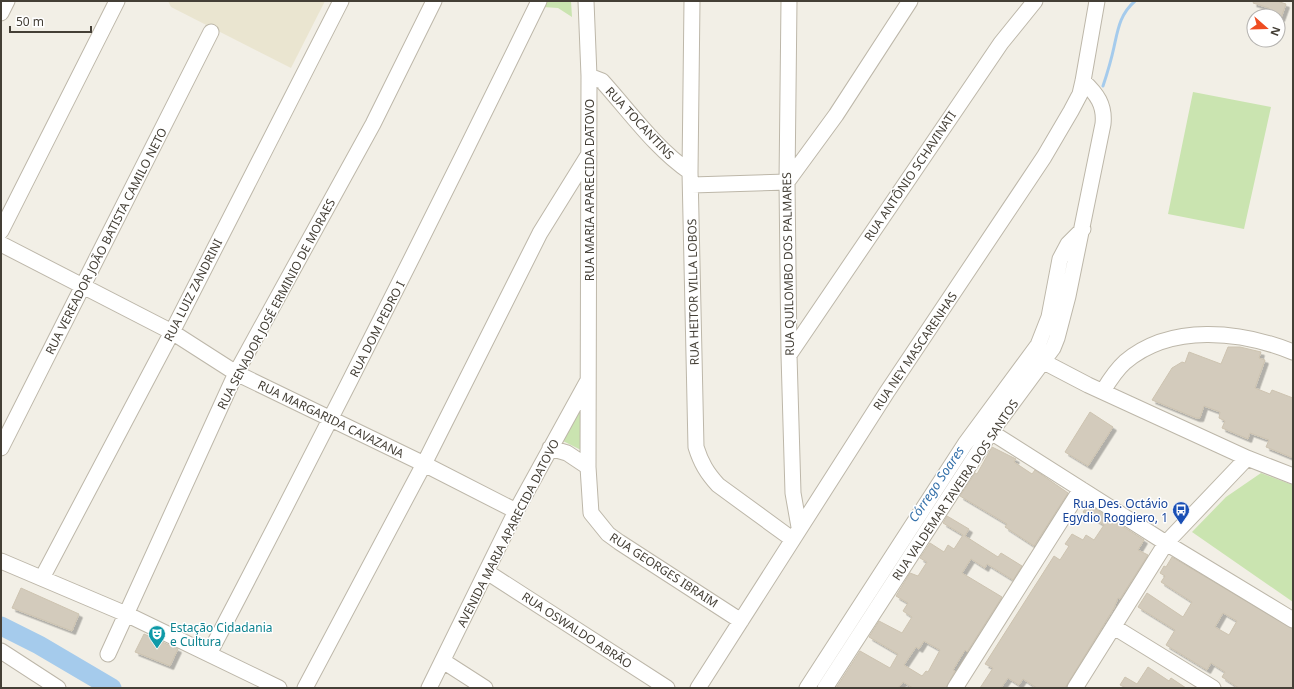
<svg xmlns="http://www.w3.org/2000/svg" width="1294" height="689" viewBox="0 0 1294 689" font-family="'Noto Sans',sans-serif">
	<defs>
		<filter id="shadow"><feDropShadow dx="3.5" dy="3.5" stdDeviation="0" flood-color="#0004"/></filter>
	</defs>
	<rect width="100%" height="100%" fill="#f2efe6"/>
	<path fill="#eae5d0" d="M168,1H325L291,68L171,7Z"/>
	<path fill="#cae4b0" d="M546,1H571L572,17L558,8L543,7Z
		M1193,92L1271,107L1244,229L1168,214Z
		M582,405L583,451L563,441Z
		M1261,473L1293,485V602L1192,532L1226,497Z"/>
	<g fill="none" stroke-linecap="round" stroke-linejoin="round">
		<path stroke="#a5cbec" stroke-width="3" d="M1103,86C1107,74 1111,61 1114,47C1118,29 1120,14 1135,1
			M953,477L962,463"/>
		<path stroke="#a5cbec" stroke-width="19" d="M1,626L39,645L112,688"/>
	</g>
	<path fill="#d3cbbc" stroke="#cdc3b0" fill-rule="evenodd" filter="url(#shadow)" d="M1254,1H1277L1286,4L1281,18L1267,13L1269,8L1253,3Z
		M1228,347H1240L1261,352L1259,358L1265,360L1255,388L1270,394L1272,390L1293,398V458L1266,447L1269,440L1250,433L1248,439L1222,428L1225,421L1219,418L1220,412L1204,406L1200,418H1196L1152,400L1172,368L1182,362L1185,363L1189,352L1221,364Z
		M1090,412L1113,427L1088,466L1065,452Z
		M992,447L1016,459L1014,462L1032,474L1035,470L1068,493L1034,546L1005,527L1007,524L960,496L975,473L977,474Z
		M1088,504L1144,540L1138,550L1148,555L1120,599L1118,598L1114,608L1065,688H1037L1023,679L1019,685L1008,678L1001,688H980L993,668L985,664L1054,556L1060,560L1069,546L1065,544L1072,534L1083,540L1086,535L1094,540L1104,525L1083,512Z
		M947,516L969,529L965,536L998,557L1001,553L1022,566L1013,580L987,564L985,568L971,559L962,573L1002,597L967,652L965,650L953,670L955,671L946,688H913L903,682L898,688H836L860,651L890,668L898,654L869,637L879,621L902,633L912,617L903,611L908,603L896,596L910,573L918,576L927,562L920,558L930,543L944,552L948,545L954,549L963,535L943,523ZM924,641L940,650L928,672L926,671L922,676L904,665L916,647L919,649Z
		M1172,557L1293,629V688H1239L1222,677L1225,672L1211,663L1207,670L1166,645L1175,630L1138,607L1147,593L1183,617L1192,602L1161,582L1165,576L1160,573L1164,566L1166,567ZM1223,613L1237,621L1229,635L1215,627Z
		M21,588L79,614L72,631L12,608Z
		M144,634L178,649L170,666L135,652Z
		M1148,667L1169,681L1171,678L1186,688H1126L1120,685L1125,677L1137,684Z"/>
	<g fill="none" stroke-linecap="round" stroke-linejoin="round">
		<g stroke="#bdb7a9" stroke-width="17">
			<path id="minor" d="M586,1L589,76L588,467L591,513L608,534L619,542L741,621
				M692,1L690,172L696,447C701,463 707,473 718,485L792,539
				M789,1L787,182L789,355L793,493L799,527
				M1,13L7,1
				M589,76L602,81C630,112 656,149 690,172
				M692,185L787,182L836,115L910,1
				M1,231L117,1
				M1,244L172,332L236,373L424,464L516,511
				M789,355L1001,43L1035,1
				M1044,362L1088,385L1247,458L1293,476
				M1103,391C1109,381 1115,371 1125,362C1171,323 1241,331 1293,352
				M983,427L1166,543L1293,620
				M1,448L211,32
				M550,448L567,453L588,467
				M1,561L126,614L279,688
				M487,572L667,688
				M42,578L172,332L341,1
				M1114,627L1213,688
				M1,651L58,688
				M108,654L236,373L373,124L434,1
				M209,654C322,438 432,220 539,1
				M443,661L485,688
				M305,688L424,464L540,233L589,154
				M429,688L516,511L587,382
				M698,688L887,392L1044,157L1071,111L1080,94L1083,81L1097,1
				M807,688L965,444L1038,345L1049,317L1060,259L1068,244L1083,229
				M825,688L991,432L1053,348L1057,338L1068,296L1103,124C1105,105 1097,94 1083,81
				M955,688L1081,489
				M1075,688L1166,543L1247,458"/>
		</g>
		<use href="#minor" stroke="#fff" stroke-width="15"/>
	</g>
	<defs>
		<g id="bus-pin" transform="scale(0.9)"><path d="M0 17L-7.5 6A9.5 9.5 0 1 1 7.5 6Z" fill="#1a4fb4" stroke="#fff"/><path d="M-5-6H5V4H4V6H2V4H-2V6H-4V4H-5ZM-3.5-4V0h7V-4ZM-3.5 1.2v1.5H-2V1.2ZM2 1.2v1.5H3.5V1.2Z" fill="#fff"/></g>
		<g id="theatre-pin" transform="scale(0.9)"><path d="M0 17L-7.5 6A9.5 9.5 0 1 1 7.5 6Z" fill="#0f9aa8" stroke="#fff"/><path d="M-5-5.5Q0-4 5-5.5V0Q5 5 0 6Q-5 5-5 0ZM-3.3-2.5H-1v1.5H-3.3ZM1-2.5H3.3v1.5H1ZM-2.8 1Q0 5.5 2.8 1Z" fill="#fff"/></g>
	</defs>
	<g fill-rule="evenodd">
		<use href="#bus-pin" x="1181" y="510"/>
		<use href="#theatre-pin" x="157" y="634"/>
	</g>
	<g text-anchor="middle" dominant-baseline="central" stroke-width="3" stroke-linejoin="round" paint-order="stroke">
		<g font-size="12" fill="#443f36" stroke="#fff">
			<text transform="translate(640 123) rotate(47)">RUA TOCANTINS</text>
			<text transform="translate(910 176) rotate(-56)">RUA ANTÔNIO SCHAVINATI</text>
			<text transform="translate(589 190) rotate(-90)">RUA MARIA APARECIDA DATOVO</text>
			<text transform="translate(106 241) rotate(-63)">RUA VEREADOR JOÃO BATISTA CAMILO NETO</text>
			<text transform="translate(788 264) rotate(-91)">RUA QUILOMBO DOS PALMARES</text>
			<text transform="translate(193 290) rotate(-63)">RUA LUIZ ZANDRINI</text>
			<text transform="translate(693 292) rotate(-91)">RUA HEITOR VILLA LOBOS</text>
			<text transform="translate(276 304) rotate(-62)">RUA SENADOR JOSÉ ERMINIO DE MORAES</text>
			<text transform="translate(377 329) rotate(-63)">RUA DOM PEDRO I</text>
			<text transform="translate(915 351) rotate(-56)">RUA NEY MASCARENHAS</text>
			<text transform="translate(331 419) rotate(26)">RUA MARGARIDA CAVAZANA</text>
			<text transform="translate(955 490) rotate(-56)">RUA VALDEMAR TAVEIRA DOS SANTOS</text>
			<text transform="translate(508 533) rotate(-63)">AVENIDA MARIA APARECIDA DATOVO</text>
			<text transform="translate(664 570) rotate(33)">RUA GEORGES IBRAIM</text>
			<text transform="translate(577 630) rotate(33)">RUA OSWALDO ABRÃO</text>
		</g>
		<g font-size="12" fill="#164399" stroke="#fff" text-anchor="end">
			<text x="1168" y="503">Rua Des. Octávio<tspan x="1168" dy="14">Egydio Roggiero, 1</tspan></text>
		</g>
		<g font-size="12" fill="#0d838f" stroke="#fff" text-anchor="start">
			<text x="170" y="627">Estação Cidadania<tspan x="170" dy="14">e Cultura</tspan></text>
		</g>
		<g font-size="13" font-style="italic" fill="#3571aa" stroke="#fff">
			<text transform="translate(936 484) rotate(-56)">Córrego Soares</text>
		</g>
	</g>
	<rect width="1294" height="689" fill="none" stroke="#443f36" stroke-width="4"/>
	<g transform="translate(1266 28) rotate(110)"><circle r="19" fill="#ffffff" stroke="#b4b2af"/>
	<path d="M0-3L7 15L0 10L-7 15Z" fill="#ee4c21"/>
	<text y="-6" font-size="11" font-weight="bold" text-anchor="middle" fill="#443f36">N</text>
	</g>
	<path d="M10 26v6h81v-6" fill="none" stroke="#443f36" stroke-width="2"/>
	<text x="16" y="26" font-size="12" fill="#443f36" stroke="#ffffff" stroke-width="3" paint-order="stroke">50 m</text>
</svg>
